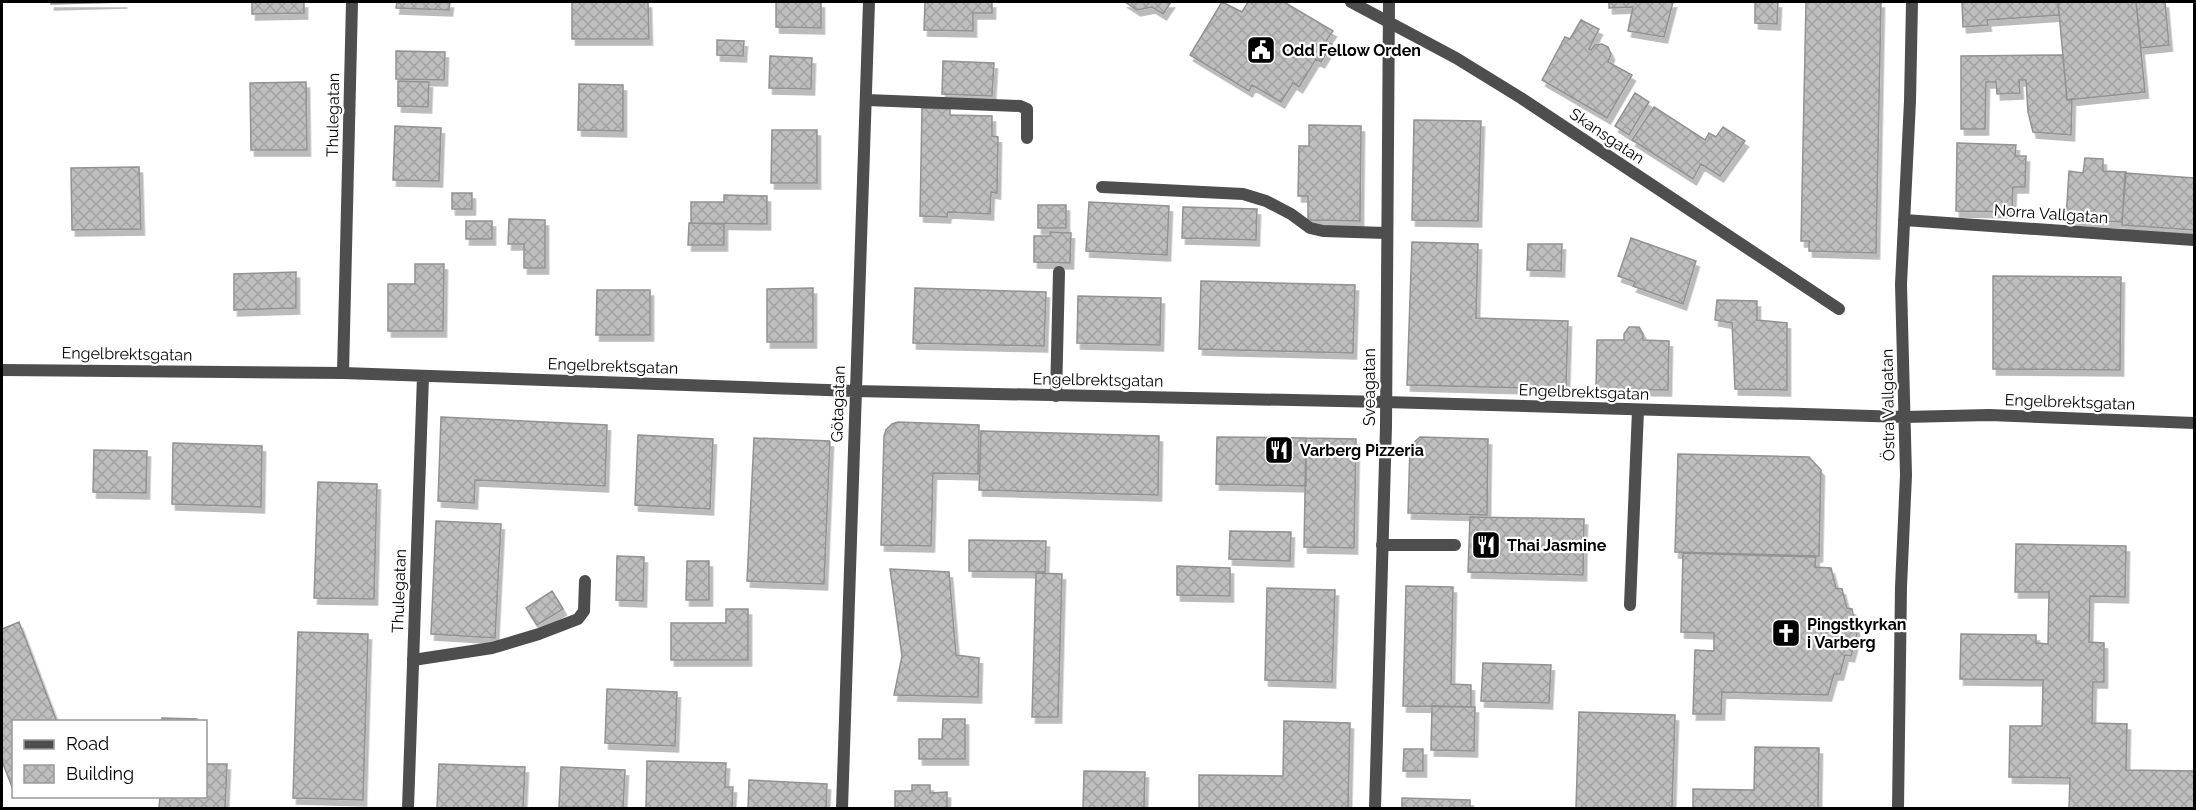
<svg xmlns="http://www.w3.org/2000/svg" width="2196" height="810" viewBox="0 0 2196 810" font-family="Raleway,sans-serif">
	<defs>
		<pattern id="building-cross-hatch" width="8" height="8" patternUnits="userSpaceOnUse" patternTransform="scale(1.5)"><rect width="8" height="8" fill="#bebebe"/><path d="M0 0l8 8M0 8l8-8" fill="none" stroke="#a2a2a2"/></pattern>
		<filter id="shadow"><feDropShadow dx="3.5" dy="6" stdDeviation="0" flood-color="#0004"/></filter>
	</defs>
	<rect width="100%" height="100%" fill="#fff"/>
	<path fill="url(#building-cross-hatch)" stroke="#929292" stroke-width="1.5" filter="url(#shadow)" d="M51,2H124L51,4Z
		M252,2H304V13L252,14Z
		M397,2H450L449,10L396,8Z
		M572,2H648L649,39H572Z
		M776,2H821V28L776,27Z
		M925,2H992V13H973V31L924,30Z
		M1125,2H1171L1163,14L1152,7L1137,10Z
		M1222,2L1242,12L1248,2H1284L1333,31L1326,41L1332,44L1321,62L1316,59L1299,87L1293,83L1281,102L1252,85L1249,91L1190,55Z
		M1609,2H1673L1664,37L1628,31L1633,7L1609,8Z
		M1755,2H1778L1777,24L1755,23Z
		M1806,2H1881L1876,253L1809,251V241H1801Z
		M1962,2H2058L2059,15L1987,20L1988,25L1963,27Z
		M2058,2H2136L2145,92L2067,100Z
		M2136,2H2165L2169,45L2141,48Z
		M1581,20L1599,29L1589,49L1591,50L1595,45L1602,44L1608,47L1611,54L1608,62L1632,75L1607,118L1542,80L1565,37L1570,39Z
		M717,40L744,41L743,56L717,55Z
		M396,51L445,52L444,80L396,79Z
		M2063,55L2067,100L2072,99L2071,135L2033,132L2028,112L2026,80H2019L2020,93L1997,94L1996,82H1986L1985,129H1961V56Z
		M770,56L812,58L811,89L769,88Z
		M943,61L994,63L992,96L942,94Z
		M398,81L429,82L428,107L398,106Z
		M306,82L307,150H251L250,83Z
		M579,84L623,85V131L578,130Z
		M1635,93L1649,102L1629,135L1615,126Z
		M1654,107L1705,140L1709,133L1716,137L1723,127L1745,141L1720,176L1701,164L1693,179L1632,140Z
		M922,108L950,109V115L992,116V136L998,137L997,193L991,192L990,214L948,212L947,217L920,216Z
		M1414,120L1481,121L1478,221L1412,220Z
		M1309,125L1361,126L1360,221L1308,220V196H1298L1299,146H1309Z
		M395,126L441,128L439,181L393,180Z
		M772,130H817V183H771Z
		M1957,143L2016,145L2015,156H2026L2025,187H2013L2012,212L1956,211Z
		M2085,158L2103,159V171L2126,172L2122,222L2066,219L2069,171L2083,173Z
		M139,167L141,229L72,230L71,168Z
		M2125,173L2194,178V230L2122,225Z
		M452,193H472V209H452Z
		M724,195L767,196V224L691,223V202H724Z
		M1089,202L1169,206L1167,255L1086,251Z
		M1038,205H1066V228H1038Z
		M1183,207L1257,209L1256,240L1182,238Z
		M509,219L545,220V268H524V244H508Z
		M466,221H492V239H466Z
		M689,223L724,224V245H688Z
		M1050,232L1071,233L1070,263L1034,262V236H1050Z
		M1631,238L1696,261L1683,304L1633,286L1635,282L1618,276Z
		M1412,242L1478,244L1476,318L1568,321L1566,389L1407,385Z
		M1528,244H1562L1561,271L1527,270Z
		M415,264H444L443,331H388V284H415Z
		M296,272V308L234,310V274Z
		M1993,276L2121,277L2120,370L1993,369Z
		M1201,281L1355,285L1353,353L1199,349Z
		M813,288V342H767V289Z
		M915,288L1046,292L1044,346L913,343Z
		M597,290H650V335H596Z
		M1078,296L1161,298L1160,345L1077,343Z
		M1717,300L1757,301V320L1787,323V390L1735,389L1732,323L1715,320Z
		M1629,327H1639L1643,334V340L1669,341L1668,390L1596,389L1597,340H1624V334Z
		M441,417L607,425L605,486L475,480L474,503L438,501Z
		M898,422L979,425L978,474L933,473L931,546L881,545L884,436L886,430L892,424Z
		M981,431L1159,436L1158,495L979,490Z
		M638,435L713,439L710,509L635,505Z
		M1217,437L1306,438V486L1216,484Z
		M1420,437L1488,439L1487,515L1408,513L1410,446Z
		M754,438L830,441L824,584L747,581Z
		M1306,438L1356,439L1354,548L1304,547Z
		M173,443L262,446L261,507L172,504Z
		M94,450L147,451L146,493L93,492Z
		M1678,454L1809,457L1821,470L1819,556L1675,552Z
		M318,482L377,484L374,599L314,598Z
		M1470,517L1584,519L1583,575L1468,572Z
		M436,521L501,524L495,638L431,634Z
		M1230,531L1291,532L1290,561L1229,559Z
		M969,540L1046,541L1045,572L969,571Z
		M2016,544L2126,546L2125,597L2090,596L2089,642L2104,643V682H2093L2092,723L2127,724L2126,770L2194,771V808H2069L2070,778L2009,777L2010,726H2042L2043,680L1960,679L1961,634L2036,635V643L2048,644L2049,592H2015Z
		M1683,553L1816,557L1815,567L1831,568L1836,588L1842,589L1847,608L1852,609L1857,634L1851,656L1845,655L1840,674H1834L1828,695L1722,692L1721,714H1693L1695,650L1714,651V633L1681,632Z
		M617,556L644,557L643,601L616,600Z
		M687,561H709V600H686Z
		M1177,566L1230,568V596L1177,595Z
		M890,569L949,572L956,655L979,658L978,697L894,695L902,656Z
		M1036,573L1062,574L1058,717H1032Z
		M1406,586L1453,587L1451,684L1471,685V707L1403,706Z
		M1267,588L1335,590L1332,682L1265,680Z
		M552,591L563,609L537,625L526,608Z
		M726,609H748V660H671V623H726Z
		M19,622L57,722H14V787H12L2,761V629Z
		M298,632L368,634L363,800L293,798Z
		M1483,663L1551,665L1549,703L1481,701Z
		M607,689L677,692L675,746L605,743Z
		M1432,706L1475,707L1474,751L1431,750Z
		M1579,712L1675,715L1672,808H1576Z
		M162,718L197,719V722H162Z
		M943,719H965V759H919V739H942Z
		M1284,721L1350,723L1348,808H1199V775L1283,776Z
		M1755,747L1819,748L1818,808H1693V789L1754,790Z
		M1404,749H1423V771H1403Z
		M647,761L726,763L725,787H733L732,808H646Z
		M206,764H227L225,808H159L160,796H206Z
		M439,764L525,767L523,808H437Z
		M561,767L625,770L623,808L559,807Z
		M1084,771L1145,772L1144,808H1083Z
		M749,780L827,784L826,808H748Z
		M912,785H930V793L947,792V808H895V791H912Z
		M1402,798L1470,800V808H1402Z"/>
	<g fill="none" stroke-linecap="round" stroke-linejoin="round">
		<path stroke="#4e4e4e" stroke-width="12" d="M867,100L1020,106L1027,109V138
			M1102,187L1243,194L1266,201L1291,214L1310,228L1323,231L1386,233
			M1056,396L1059,272
			M1382,545H1455
			M1630,605L1638,410
			M413,660L492,648L539,634L578,619L584,611L585,581"/>
		<path stroke="#4e4e4e" stroke-width="12" d="M1351,2L1456,58L1521,98L1839,309
			M1904,220L2194,240
			M2,370L343,373L855,391L1385,402L1905,417L1989,415L2194,423
			M343,373L352,2
			M408,808L423,376
			M842,808L869,2
			M1898,808L1901,587L1906,475L1901,284L1910,101L1912,2"/>
		<path stroke="#4e4e4e" stroke-width="12" d="M1375,808L1386,426L1389,2"/>
	</g>
	<defs>
		<g id="civic-square" transform="scale(1.5)"><rect x="-9" y="-9" width="18" height="18" rx="4" fill="#000" stroke="#fff"/><path d="M-.6-6.5H3V-4.5H.6V-3L4-1V1h2V6H-6V1h2V-1L-.6-3ZM-1.2 2.5V6h2.4V2.5Z" fill="#fff"/></g>
		<g id="restaurant-square" transform="scale(1.5)"><rect x="-9" y="-9" width="18" height="18" rx="4" fill="#000" stroke="#fff"/><path d="M-5-6h1v4h1v-4h1v4h1v-4h1v5L-1.5 .5V6h-2V.5L-5-1ZM5-6V6H3V1.5H1.5Q1.5-4 5-6Z" fill="#fff"/></g>
		<g id="church-square" transform="scale(1.5)"><rect x="-9" y="-9" width="18" height="18" rx="4" fill="#000" stroke="#fff"/><path d="M-1.2-6h2.4v3.5h3.3v2.4h-3.3V6h-2.4V-.1h-3.3v-2.4h3.3Z" fill="#fff"/></g>
	</defs>
	<g fill-rule="evenodd">
		<use href="#civic-square" x="1261" y="50"/>
		<use href="#restaurant-square" x="1279" y="450"/>
		<use href="#restaurant-square" x="1486" y="545"/>
		<use href="#church-square" x="1786" y="633"/>
	</g>
	<g text-anchor="middle" dominant-baseline="central" stroke-width="4.5" stroke-linejoin="round" paint-order="stroke">
		<g font-size="16" font-weight="bold" fill="#000" stroke="#fff" text-anchor="start">
			<text x="1282" y="50">Odd Fellow Orden</text>
			<text x="1300" y="450">Varberg Pizzeria</text>
			<text x="1507" y="545">Thai Jasmine</text>
			<text x="1807" y="624">Pingstkyrkan<tspan x="1807" dy="18">i Varberg</tspan></text>
		</g>
		<g font-size="16" fill="#000" stroke="#fff">
			<text transform="translate(333 115) rotate(-89)">Thulegatan</text>
			<text transform="translate(1607 136) rotate(34)">Skansgatan</text>
			<text transform="translate(2051 214) rotate(4)">Norra Vallgatan</text>
			<text transform="translate(127 354) rotate(1)">Engelbrektsgatan</text>
			<text transform="translate(613 366) rotate(2)">Engelbrektsgatan</text>
			<text transform="translate(1098 380) rotate(1)">Engelbrektsgatan</text>
			<text transform="translate(1369 387) rotate(-90)">Sveagatan</text>
			<text transform="translate(1584 392) rotate(2)">Engelbrektsgatan</text>
			<text transform="translate(2070 402) rotate(2)">Engelbrektsgatan</text>
			<text transform="translate(838 404) rotate(-88)">Götagatan</text>
			<text transform="translate(1888 405) rotate(-91)">Östra Vallgatan</text>
			<text transform="translate(399 591) rotate(-88)">Thulegatan</text>
		</g>
	</g>
	<rect width="2196" height="810" fill="none" stroke="#000000" stroke-width="6"/>
	<rect x="12" y="720" width="195" height="78" fill="#ffffff" stroke="#999999" stroke-width="1.5"/>
	<rect x="24" y="740" width="30" height="9" fill="#4e4e4e" stroke="#999999" stroke-width="1.5"/>
	<text x="66" y="750" font-size="18" fill="#000000">Road</text>
	<rect x="24" y="765" width="30" height="18" fill="url(#building-cross-hatch)" stroke="#999999" stroke-width="1.5"/>
	<text x="66" y="780" font-size="18" fill="#000000">Building</text>
</svg>
